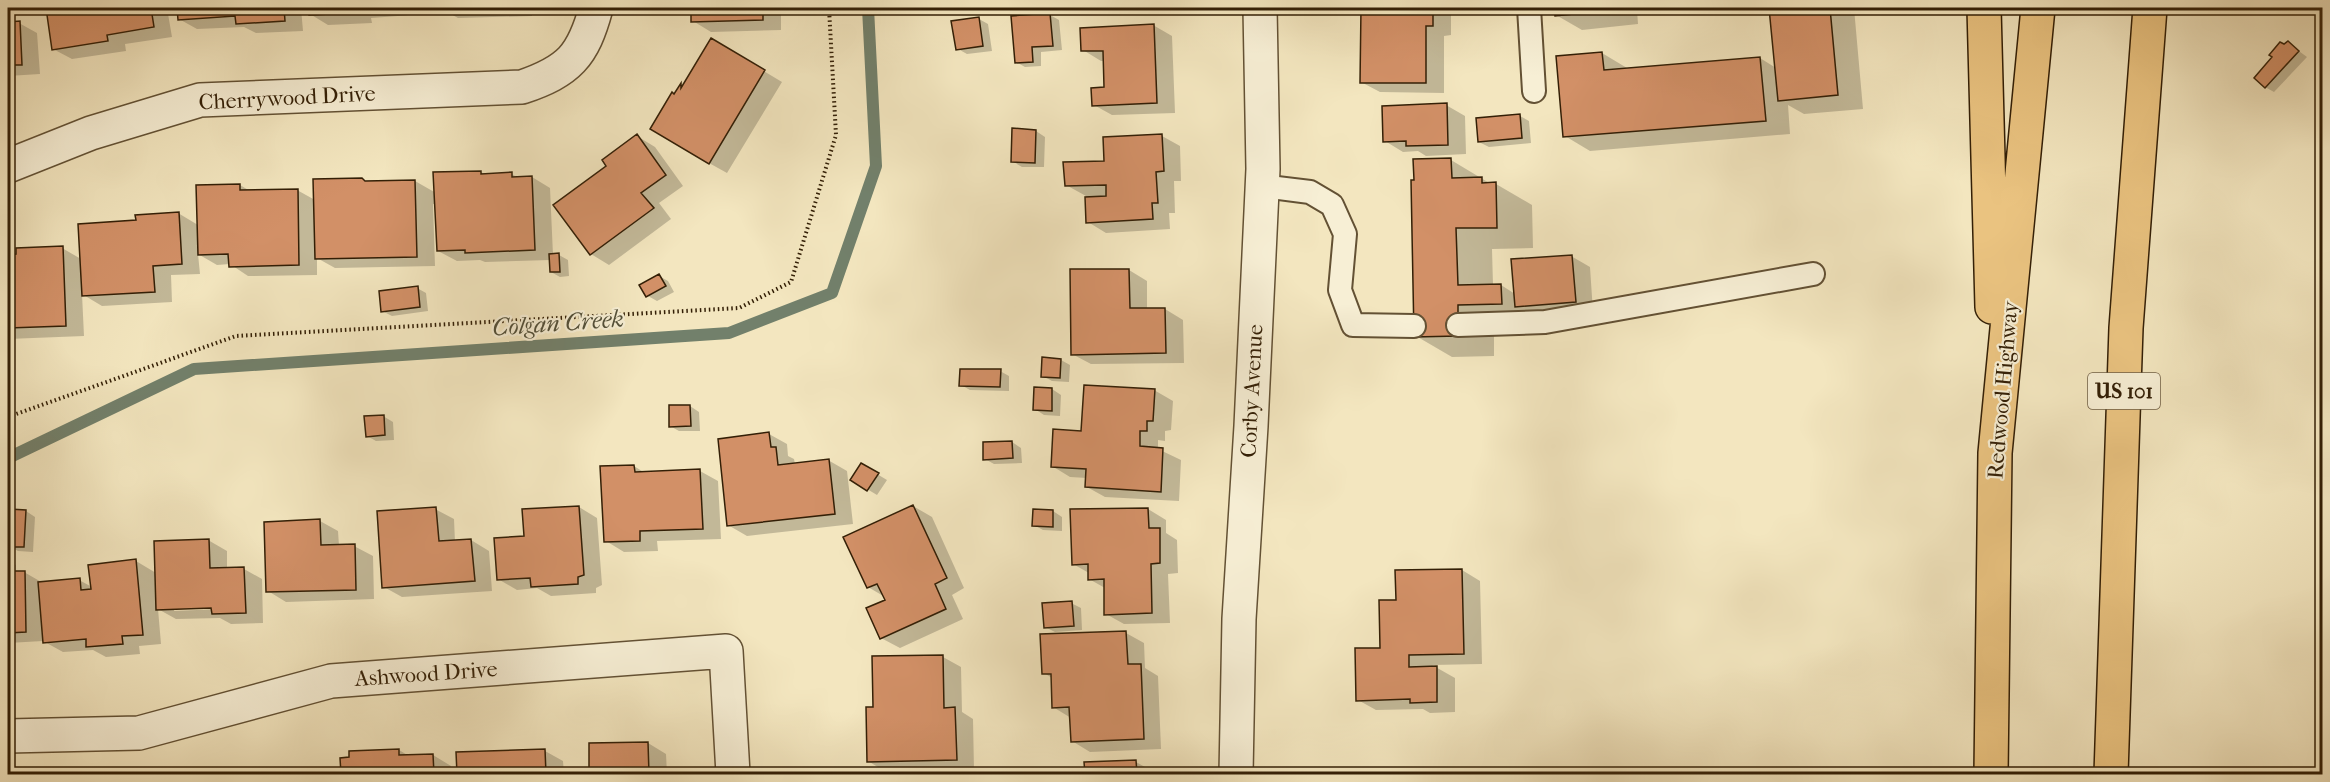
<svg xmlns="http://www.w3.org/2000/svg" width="2330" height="782" viewBox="0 0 2330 782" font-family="'IM FELL French Canon',serif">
	<rect width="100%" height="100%" fill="#f3e6bf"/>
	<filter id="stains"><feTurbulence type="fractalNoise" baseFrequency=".00333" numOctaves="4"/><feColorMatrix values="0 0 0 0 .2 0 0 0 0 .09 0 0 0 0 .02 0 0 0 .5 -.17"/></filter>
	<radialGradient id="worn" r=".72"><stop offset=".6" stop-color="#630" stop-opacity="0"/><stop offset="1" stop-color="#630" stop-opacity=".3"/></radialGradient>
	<path fill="#0003" fill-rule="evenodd" d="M47,8H167L172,37L125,44L126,51L72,59L53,49Z
		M179,8H301L303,31L256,33L244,27L197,29L179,19Z
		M310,8H438V13L371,18L372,23L328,25L310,14Z
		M440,8H456V9L532,8V16L458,18Z
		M693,8H781V30L711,32L693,21Z
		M1005,8H1048V10L1014,13Z
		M1362,8H1451V35L1444,36V93L1380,92L1361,82Z
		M1555,8H1658L1637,10L1638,24L1582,30L1556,15Z
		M1770,8H1854L1863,109L1804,114L1788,105L1790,134L1590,151L1565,136L1602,53L1627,68L1760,58L1776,68Z
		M8,10V23H19L37,33L40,74L8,76Z
		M1050,15L1059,20L1062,50L1041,52V66L1025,67L1016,62Z
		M979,19L988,24L992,51L967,54L958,49Z
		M1153,25L1172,36L1175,113L1112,115L1094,105L1106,88L1105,61H1101L1083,50Z
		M712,40L782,82L727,173L709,163L675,95L681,85L684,87Z
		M2288,43L2307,57L2274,92L2265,87L2284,46Z
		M1446,105L1465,116L1466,154L1426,156L1418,151L1403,152L1385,141Z
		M1520,116L1529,121L1531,143L1489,147L1479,142Z
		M1036,131L1045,137L1044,167H1022L1012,161Z
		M637,136L655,147L683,186L659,203L671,219L609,265L591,254Z
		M1162,136L1180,146L1181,181H1174L1175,213H1169L1170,229L1106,233L1088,222L1086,196L1066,185L1106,162Z
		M1451,160L1491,184H1496L1532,205L1533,248L1492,249L1493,285H1501L1515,294L1571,256L1590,267L1593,312L1494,325V356L1452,357L1416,336Z
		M481,172L486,175L512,174L518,178L532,177L550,188L553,255H559L568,260L569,276L560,277L551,272L550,260L485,262L480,260L457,261L438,251L436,204H433L435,266L335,268L317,258V275L248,276L230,264L217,265L198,254L200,274L171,275L172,302L102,306L82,294L84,336L8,339V256L62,248L81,259L137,222L178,213L198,225L240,185L250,191L297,190L315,200L415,181L436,193L435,174Z
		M1129,270L1147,281V309H1165L1183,320L1184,363L1091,364L1072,354Z
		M659,276L668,281L674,292L657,301L648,296Z
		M417,288L426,293L428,311L392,316L382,311Z
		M1061,360L1070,365L1069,382L1052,381L1043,376Z
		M1000,371L1009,376V391L970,390L961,385Z
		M8,379L14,391L8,394Z
		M1035,388L1052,389L1061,395L1060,416L1044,415L1035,409Z
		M1154,390L1173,401L1171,430L1165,431V441L1158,440V449L1181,460L1179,501L1105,497L1087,487V478L1070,477L1052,466L1083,433Z
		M690,406L699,412L700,431H679L670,426Z
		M383,416L393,422L394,440L376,441L367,436Z
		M769,434L787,444L788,456L794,459L795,464L828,460L847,471L853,524L747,536L728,525Z
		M1012,442L1021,448L1022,463L994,464L985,459L984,443Z
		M862,465L887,480L877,495L852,480Z
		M634,466L645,473L700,471L718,481L721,539L657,541L658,551L624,552L606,541Z
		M913,506L932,517L964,588L952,595L963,619L900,648L881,638L887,601L885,597L868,587Z
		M579,507L597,518L602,585L596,588V593L551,596L537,588L517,590L498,579L525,538Z
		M435,509L454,519L455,542L471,540L489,551L492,591L402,597L384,587Z
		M1148,509L1166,520V533L1177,540L1178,573L1168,574L1170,623L1124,624L1106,614L1105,588L1089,579V573L1073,564Z
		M26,511L35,517L33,552L18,551L9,546Z
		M1034,511H1053L1062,517V531L1043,530L1034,525Z
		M320,521L338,531L339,546H354L373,556L374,599L286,602L268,591Z
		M208,540L227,551V569H244L262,579L263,623L231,624L220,618L176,619L158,609L161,644L139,646L140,654L106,657L93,650L63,652L43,641L8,643V560L16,565V572H24L43,583L79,580L92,587L136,561L156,573ZM219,606V609L174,611V608Z
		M1462,570L1480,581L1482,664L1432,665L1455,678V712L1430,713L1423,709L1376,710L1358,700L1382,649L1397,601Z
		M1071,603L1081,608L1082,630L1055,632L1045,627Z
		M1126,633L1144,643L1145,668L1158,676L1161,749L1090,752L1072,741L1071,718L1053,707L1052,678L1044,673Z
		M943,657L961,667L962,712L973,719L974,770L886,772L868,761L875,708Z
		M648,743L666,754L667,774H591L590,744Z
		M399,750L409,756L433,755L451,766L452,774H342V759Z
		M545,751L563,761L564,774H458V754Z
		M1136,762L1154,772V774H1086V764Z"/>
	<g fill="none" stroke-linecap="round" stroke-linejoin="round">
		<path stroke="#72806b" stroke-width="12" d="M8,458L194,369L729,333L832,293L876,166L868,8"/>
	</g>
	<path fill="#d29067" stroke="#331f06" stroke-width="1.5" d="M46,8H151L154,27L107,35L108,41L52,50Z
		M177,8H284L285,21L236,24L235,16L178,20Z
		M308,8H359H354V13L309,15Z
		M691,8H763V20L691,22Z
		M1361,8H1433V26H1426V83H1360Z
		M1554,8H1613V10L1555,16Z
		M1769,8H1830L1838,95L1778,101Z
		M1050,13L1053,46L1032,47L1033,62L1015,63L1011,16Z
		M979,17L983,46L956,50L951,21Z
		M20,21L22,65H8V22Z
		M1154,24L1157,103L1092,106L1091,88L1104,87L1103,51H1081L1080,28Z
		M711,38L765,70L709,164L650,129L672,92L674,94L681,83V88Z
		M2288,41L2299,51L2265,88L2254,78L2272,57L2269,55L2280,42L2284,44Z
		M1602,52L1604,70L1760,57L1766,121L1563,137L1556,56Z
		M1447,103L1448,145L1406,146V141L1383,142L1382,106Z
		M1520,114L1522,138L1478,142L1476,118Z
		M1012,128L1036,130L1035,163L1011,162Z
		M637,134L666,175L641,193L654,208L590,255L553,205L606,166L602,160Z
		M1162,134L1164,171L1156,172L1158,203H1152L1153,219L1086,223L1085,197L1106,196V185L1065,186L1063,162L1104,161L1103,137Z
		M1451,158L1452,178L1482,177V183L1496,182L1497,228H1456L1458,285L1501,284L1502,304L1458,305V336L1414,337L1411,180H1414L1413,159Z
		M481,171V174L512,172V177L532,176L535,250L465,253V250L437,251L433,172Z
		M362,178L365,181L415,180L417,257L315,259L313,179Z
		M240,184V190L298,189L299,265L229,267L228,254L198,255L196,185Z
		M179,212L182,264L153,266L155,292L82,296L78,224L136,220L135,215Z
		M63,246L66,326L8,328V255L16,254V248Z
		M559,253L560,272H550L549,254Z
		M1572,255L1576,302L1515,307L1511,259Z
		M1070,269H1129L1130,308H1165L1166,353L1071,355Z
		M659,274L666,286L646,297L639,285Z
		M418,286L420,307L381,312L379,291Z
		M1042,357L1061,359L1060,378L1041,377Z
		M960,369H1001L1000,387L959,386Z
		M1084,385L1155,389L1153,421H1147V431H1140V446L1163,448L1161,492L1085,487L1086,469L1051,467L1053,429L1081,431Z
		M1034,387L1052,388V411L1033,410Z
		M669,405H690L691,426L669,427Z
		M384,415L385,435L366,437L364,416Z
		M769,432L771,447H776L778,465L829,459L835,514L727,526L718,439Z
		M1012,441L1013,458L983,460V442Z
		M861,463L879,473L867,491L850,480Z
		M634,465L635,472L700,469L703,529L640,531V541L604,542L600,466Z
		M913,505L947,578L935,584L946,609L880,639L866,608L885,600L877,584L867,588L843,537Z
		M579,506L584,575L578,577V584L531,587L530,578L497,580L494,538L524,536L522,509Z
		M436,507L439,541L471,539L475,581L382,588L377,511Z
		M1148,508L1149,528H1160V563L1151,564L1152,613L1104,615V579L1088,580V564L1072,565L1070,509Z
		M9,509L26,510L24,547H8Z
		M1033,509L1053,510V527L1032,526Z
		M320,519L321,545L355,544L356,590L266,592L264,522Z
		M209,539L210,568L244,567L246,613L212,614L211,608L156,610L154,541Z
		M136,559L143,635L122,636L123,644L86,647V639L43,643L38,582L80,578L81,590L91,589L88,565Z
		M1462,569L1464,654L1409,655V667L1437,666V702L1410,703V699L1356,701L1355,648H1380L1379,600H1396L1395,570Z
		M8,571H25L26,632L8,633Z
		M1072,601L1074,626L1044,628L1042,603Z
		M1126,631L1128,664H1141L1144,739L1071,742L1069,707L1052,708L1051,674H1042L1040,634Z
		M943,655L944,708L955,707L957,760L867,762L866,707H873L872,656Z
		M648,742L649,774H589V743Z
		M399,749V755L433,754L434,774H341L340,758L349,757V751Z
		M545,749L546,774H457L456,752Z
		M1136,760L1137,774H1085L1084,762Z"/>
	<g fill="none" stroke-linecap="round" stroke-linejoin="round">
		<g stroke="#635134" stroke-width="26">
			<path id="service" d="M1529,8L1534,91
				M1262,186L1310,192L1332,205L1345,234L1340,290L1353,325L1414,326
				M1458,325L1545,322L1813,274"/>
		</g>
		<g stroke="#635134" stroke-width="36">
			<path id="minor" d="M8,166L91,133L200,100L522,87C569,71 583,56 596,8
				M8,736L139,733L331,681L726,651L733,774"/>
		</g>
		<g stroke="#635134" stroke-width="36">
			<path id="tertiary" d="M1236,774L1239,619L1251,426L1263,169L1260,8"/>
		</g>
		<g stroke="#331f06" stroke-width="36">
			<path id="motorway" d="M1984,8L1992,307
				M1991,774L1995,453L2038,8
				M2111,774L2126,328L2150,8"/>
		</g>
		<path stroke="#331f06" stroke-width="4" stroke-dasharray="1.5 3" stroke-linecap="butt" d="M8,417L236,336L739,308L791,282L836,135L829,8"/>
		<use href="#service" stroke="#f7efd5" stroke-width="22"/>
		<use href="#minor" stroke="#f7efd5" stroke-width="33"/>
		<use href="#tertiary" stroke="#f7efd5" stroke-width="33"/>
		<use href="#motorway" stroke="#eac380" stroke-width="33"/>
	</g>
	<g text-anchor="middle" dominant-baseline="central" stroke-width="4.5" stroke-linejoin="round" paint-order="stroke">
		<rect fill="#f7efd5" stroke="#6e5d44" stroke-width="1.5" x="2088" y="373" width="72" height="36" rx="4.5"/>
		<g font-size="21" font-weight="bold" fill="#331f06">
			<text x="2124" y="391">US 101</text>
		</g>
		<g font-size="22" fill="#331f06" stroke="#f7efd5">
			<text transform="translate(287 98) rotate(-3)">Cherrywood Drive</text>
			<text transform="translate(2003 390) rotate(-85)">Redwood Highway</text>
			<text transform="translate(1252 391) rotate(-87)">Corby Avenue</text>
			<text transform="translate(426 674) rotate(-4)">Ashwood Drive</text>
		</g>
		<g font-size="24" font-style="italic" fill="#524f38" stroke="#f7efd5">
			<text transform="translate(558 323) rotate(-4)">Colgan Creek</text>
		</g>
	</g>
	<rect width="2330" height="782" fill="none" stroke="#f3e6bf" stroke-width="30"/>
	<rect x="9" y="9" width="2312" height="764" fill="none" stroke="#331f06" stroke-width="3"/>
	<rect x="15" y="15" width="2300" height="752" fill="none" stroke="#331f06" stroke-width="1.5"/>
	<rect width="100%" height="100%" filter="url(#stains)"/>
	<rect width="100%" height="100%" fill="url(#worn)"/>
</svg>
